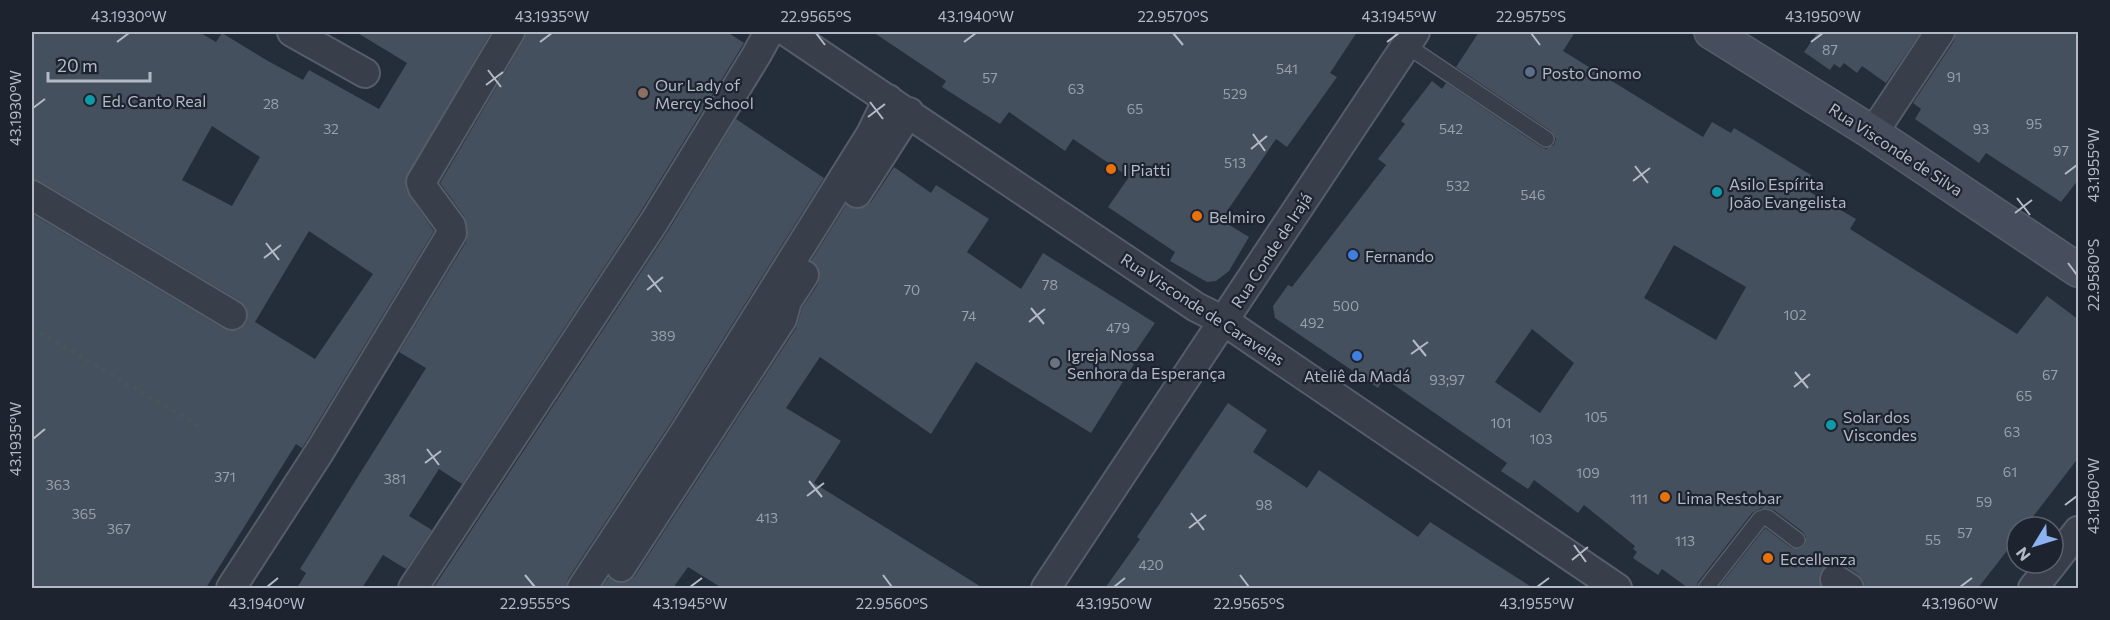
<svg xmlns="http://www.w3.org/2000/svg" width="2110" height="620" viewBox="0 0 2110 620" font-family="Commissioner,sans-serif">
	<rect width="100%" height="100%" fill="#242d3a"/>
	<path fill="#45505e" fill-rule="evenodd" d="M32,32H199L216,42L222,33L268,61L303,80L309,70L379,109L407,63L356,32H491L405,180L410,197L434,231L306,442L302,448L296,444L206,588H32V214L224,329L232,331L240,329L246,323L248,315L246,307L240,301L40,181L32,179ZM212,126L260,157L232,206L182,180ZM309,231L373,274L315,359L255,322Z
		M526,32H727L744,43L640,213L462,484L439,469L409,516L432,530L406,569L383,555L362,588H297L306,573L300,569L426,368L399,352L466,242L468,231L464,216L440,183L524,40Z
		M873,32H1357L1330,73L1337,77L1287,147L1276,139L1221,220L1249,237L1229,271L1216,281L1207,282L1170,261L1175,252L1108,207L1129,177L1073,139L1065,151L1009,112L1000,124L942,87L946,81Z
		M1479,32H1575L1563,51L1703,137L1712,122L1731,133L1734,128L1811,175L1803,188L1856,219L1850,229L2017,334L2047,296L2079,320V457L2025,527H2017V538L1978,588H1865L1864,581L1858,574L1844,565L1835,563L1827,565L1821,571L1819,579L1822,588H1718L1765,528L1792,548L1800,549L1805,545L1806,537L1803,532L1774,510L1767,508H1761L1752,513L1698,582L1696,588H1688L1662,569L1658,575L1633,558L1637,552L1633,549L1635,546L1584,505L1578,513L1534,480L1528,489L1501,471L1507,463L1384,378L1378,388L1275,318L1273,306L1288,285L1292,287L1386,165L1378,159L1405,124L1401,121L1432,81L1442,89L1446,83L1541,147L1546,149L1554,145L1556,139L1551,131L1456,67ZM1674,245L1746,287L1716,340L1644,298ZM1532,329L1574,363L1540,413L1495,382Z
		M1818,32H1921L1886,83L1862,66L1857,73L1844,63L1840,68L1834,64L1830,70L1804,52Z
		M1956,32H2079V179L2061,202L1986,153L1979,163L1915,119L1921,109L1913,103L1954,41Z
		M736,119L824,178L670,424L568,579L566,588H436L434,587L668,231Z
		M894,167L931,193L936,185L989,219L967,252L1021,289L1043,253L1155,323L1129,361L1134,364L1091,433L976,362L931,434L820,357L786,408L841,441L814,483L983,588H722L688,567L673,588H601L609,577L613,581L621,583L629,581L635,576L796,328L802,308L818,284L820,276L818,267L811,261L846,205L856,209L865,207L871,202Z
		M1228,403L1267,430L1253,452L1307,488L1319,470L1418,537L1430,522L1533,588H1105L1140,539L1137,537Z"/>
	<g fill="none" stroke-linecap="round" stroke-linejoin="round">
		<g stroke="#565d69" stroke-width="18">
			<path id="lane" d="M1406,45L1546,139
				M1706,588L1760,519L1765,517L1768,518L1797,540"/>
		</g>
		<g stroke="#565d69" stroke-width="32">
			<path id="street" d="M292,32L365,73
				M787,32L1196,307L1224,321L1617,588
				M1873,133L1940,32
				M857,193L909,112
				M32,195L232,315
				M2053,563L2078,531
				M621,567L782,319L787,301L804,275
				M1835,579L1849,588
				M231,588L320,451L452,233L451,226L423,188L421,182L510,32
				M413,588L654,222L757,54L769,32
				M582,588L684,433L871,134L888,99
				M1046,588L1415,32
				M2033,588L2053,563"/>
		</g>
		<g stroke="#565d69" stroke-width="36">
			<path id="secondary" d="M1711,32L1873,133L2078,270"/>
		</g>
		<path stroke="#445659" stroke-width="4" stroke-dasharray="4.5 4.5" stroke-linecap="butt" d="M32,328L199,426"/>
		<use href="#lane" stroke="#383f4b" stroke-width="15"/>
		<use href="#street" stroke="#383f4b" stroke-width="28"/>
		<use href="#secondary" stroke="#464e5d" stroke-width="33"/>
	</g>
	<path fill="none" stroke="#b3bac6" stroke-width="2" d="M816,33L825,45M1173,33L1183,45M1531,33L1540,45M117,42L129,33M540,42L552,33M964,42L976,33M1387,42L1399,33M1811,42L1823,33M488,70L501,87M486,85L503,72M870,102L883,119M33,108L45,99M868,117L885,104M1253,134L1265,151M1251,149L1267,136M1635,166L1648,183M2065,174L2077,165M1633,181L1650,168M2017,198L2030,215M2015,213L2032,200M266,243L279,260M264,258L281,245M2068,263L2077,275M648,275L661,292M647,290L663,277M1031,308L1044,324M1029,322L1045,309M1413,340L1426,356M1411,354L1428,342M1795,372L1808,388M1794,387L1810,374M33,439L45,429M427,449L439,465M425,463L441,451M809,481L822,497M807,496L824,483M2065,505L2077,496M1191,513L1204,530M1189,528L1206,515M1574,545L1586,562M1572,560L1588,547M525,575L535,587M883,575L892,587M1240,575L1249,587M267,587L278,578M690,587L702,578M1114,587L1125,578M1537,587L1549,578M1960,587L1972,578"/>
	<circle fill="#5c6f8a" stroke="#1d2430" stroke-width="2" cx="1530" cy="72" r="6"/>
	<circle fill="#8d6e63" stroke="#1d2430" stroke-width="2" cx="643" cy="93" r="6"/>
	<g fill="#0f9aa8" stroke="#1d2430" stroke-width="2">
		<circle cx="90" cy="100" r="6"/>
		<circle cx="1717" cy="192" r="6"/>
		<circle cx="1831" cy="425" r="6"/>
	</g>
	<g fill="#e8710a" stroke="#1d2430" stroke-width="2">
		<circle cx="1111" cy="169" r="6"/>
		<circle cx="1197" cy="216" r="6"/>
		<circle cx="1665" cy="497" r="6"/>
		<circle cx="1768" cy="558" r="6"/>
	</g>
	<g fill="#3f7fe0" stroke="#1d2430" stroke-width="2">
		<circle cx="1353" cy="255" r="6"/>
		<circle cx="1357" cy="356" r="6"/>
	</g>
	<circle fill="#6b7280" stroke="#1d2430" stroke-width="2" cx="1055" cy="363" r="6"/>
	<g text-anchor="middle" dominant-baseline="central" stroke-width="4.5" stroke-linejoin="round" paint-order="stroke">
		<g font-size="14" fill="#98a0ac">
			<text x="1830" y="49">87</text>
			<text x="1287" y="68">541</text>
			<text x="1954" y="76">91</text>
			<text x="990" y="77">57</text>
			<text x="1076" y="88">63</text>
			<text x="1235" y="93">529</text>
			<text x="271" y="103">28</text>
			<text x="1135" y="108">65</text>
			<text x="2034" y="123">95</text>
			<text x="331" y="128">32</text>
			<text x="1451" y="128">542</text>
			<text x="1981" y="128">93</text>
			<text x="2061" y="150">97</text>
			<text x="1235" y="162">513</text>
			<text x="1458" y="185">532</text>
			<text x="1533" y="194">546</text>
			<text x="1050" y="284">78</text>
			<text x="912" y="289">70</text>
			<text x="1346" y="305">500</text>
			<text x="1795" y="314">102</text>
			<text x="969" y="315">74</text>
			<text x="1312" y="322">492</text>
			<text x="1118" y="327">479</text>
			<text x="663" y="335">389</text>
			<text x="2050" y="374">67</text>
			<text x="1447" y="379">93;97</text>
			<text x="2024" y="395">65</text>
			<text x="1596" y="416">105</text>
			<text x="1501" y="422">101</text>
			<text x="2012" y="431">63</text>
			<text x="1541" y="438">103</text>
			<text x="2010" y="471">61</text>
			<text x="1588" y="472">109</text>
			<text x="225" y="476">371</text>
			<text x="395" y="478">381</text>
			<text x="58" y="484">363</text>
			<text x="1639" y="498">111</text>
			<text x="1984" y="501">59</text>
			<text x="1264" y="504">98</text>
			<text x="84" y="513">365</text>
			<text x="767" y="517">413</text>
			<text x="119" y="528">367</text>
			<text x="1965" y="532">57</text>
			<text x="1933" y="539">55</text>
			<text x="1685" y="540">113</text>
			<text x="1151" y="564">420</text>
		</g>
		<g font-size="16" fill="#b3bac6" stroke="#1d2430" text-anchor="start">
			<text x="1542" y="72">Posto Gnomo</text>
			<text x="655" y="84">Our Lady of<tspan x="655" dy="18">Mercy School</tspan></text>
			<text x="102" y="100">Ed. Canto Real</text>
			<text x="1123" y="169">I Piatti</text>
			<text x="1729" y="183">Asilo Espírita<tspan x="1729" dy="18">João Evangelista</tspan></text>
			<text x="1209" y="216">Belmiro</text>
			<text x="1365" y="255">Fernando</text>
			<text x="1067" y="354">Igreja Nossa<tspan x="1067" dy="18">Senhora da Esperança</tspan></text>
			<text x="1357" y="375" text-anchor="middle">Ateliê da Madá</text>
			<text x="1843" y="416">Solar dos<tspan x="1843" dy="18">Viscondes</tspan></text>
			<text x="1677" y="497">Lima Restobar</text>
			<text x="1780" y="558">Eccellenza</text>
		</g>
		<g font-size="16" fill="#b3bac6" stroke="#1d2430">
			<text transform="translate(1896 149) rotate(33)">Rua Visconde de Silva</text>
			<text transform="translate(1271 250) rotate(-57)">Rua Conde de Irajá</text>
			<text transform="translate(1203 309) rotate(33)">Rua Visconde de Caravelas</text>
		</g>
	</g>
	<rect width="2110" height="620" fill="none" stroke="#1d2430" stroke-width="66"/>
	<g transform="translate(2035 545) rotate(232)"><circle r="28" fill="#1d2430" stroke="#59606c" stroke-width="1.5"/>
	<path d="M0-4.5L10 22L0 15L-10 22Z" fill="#8db2f1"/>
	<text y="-9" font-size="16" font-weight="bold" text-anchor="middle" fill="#b3bac6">N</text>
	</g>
	<path d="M48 72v9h102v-9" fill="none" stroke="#b3bac6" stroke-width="3"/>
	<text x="57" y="72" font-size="18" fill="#b3bac6" stroke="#1d2430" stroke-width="4.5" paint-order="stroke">20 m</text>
	<rect x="33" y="33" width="2044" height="554" fill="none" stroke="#b3bac6" stroke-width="2"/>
	<g font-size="15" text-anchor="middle" fill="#b3bac6">
		<text x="129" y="22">43.1930°W</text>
		<text x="552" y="22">43.1935°W</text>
		<text x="816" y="22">22.9565°S</text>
		<text x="976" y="22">43.1940°W</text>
		<text x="1173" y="22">22.9570°S</text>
		<text x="1399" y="22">43.1945°W</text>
		<text x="1531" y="22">22.9575°S</text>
		<text x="1823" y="22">43.1950°W</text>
		<text transform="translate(16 108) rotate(-90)" y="5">43.1930°W</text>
		<text transform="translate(2094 165) rotate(-90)" y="5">43.1955°W</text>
		<text transform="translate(2094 275) rotate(-90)" y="5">22.9580°S</text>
		<text transform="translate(16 439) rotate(-90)" y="5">43.1935°W</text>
		<text transform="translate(2094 496) rotate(-90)" y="5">43.1960°W</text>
		<text x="267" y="609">43.1940°W</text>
		<text x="535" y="609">22.9555°S</text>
		<text x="690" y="609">43.1945°W</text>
		<text x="892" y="609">22.9560°S</text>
		<text x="1114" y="609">43.1950°W</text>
		<text x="1249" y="609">22.9565°S</text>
		<text x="1537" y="609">43.1955°W</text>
		<text x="1960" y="609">43.1960°W</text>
	</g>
</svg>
